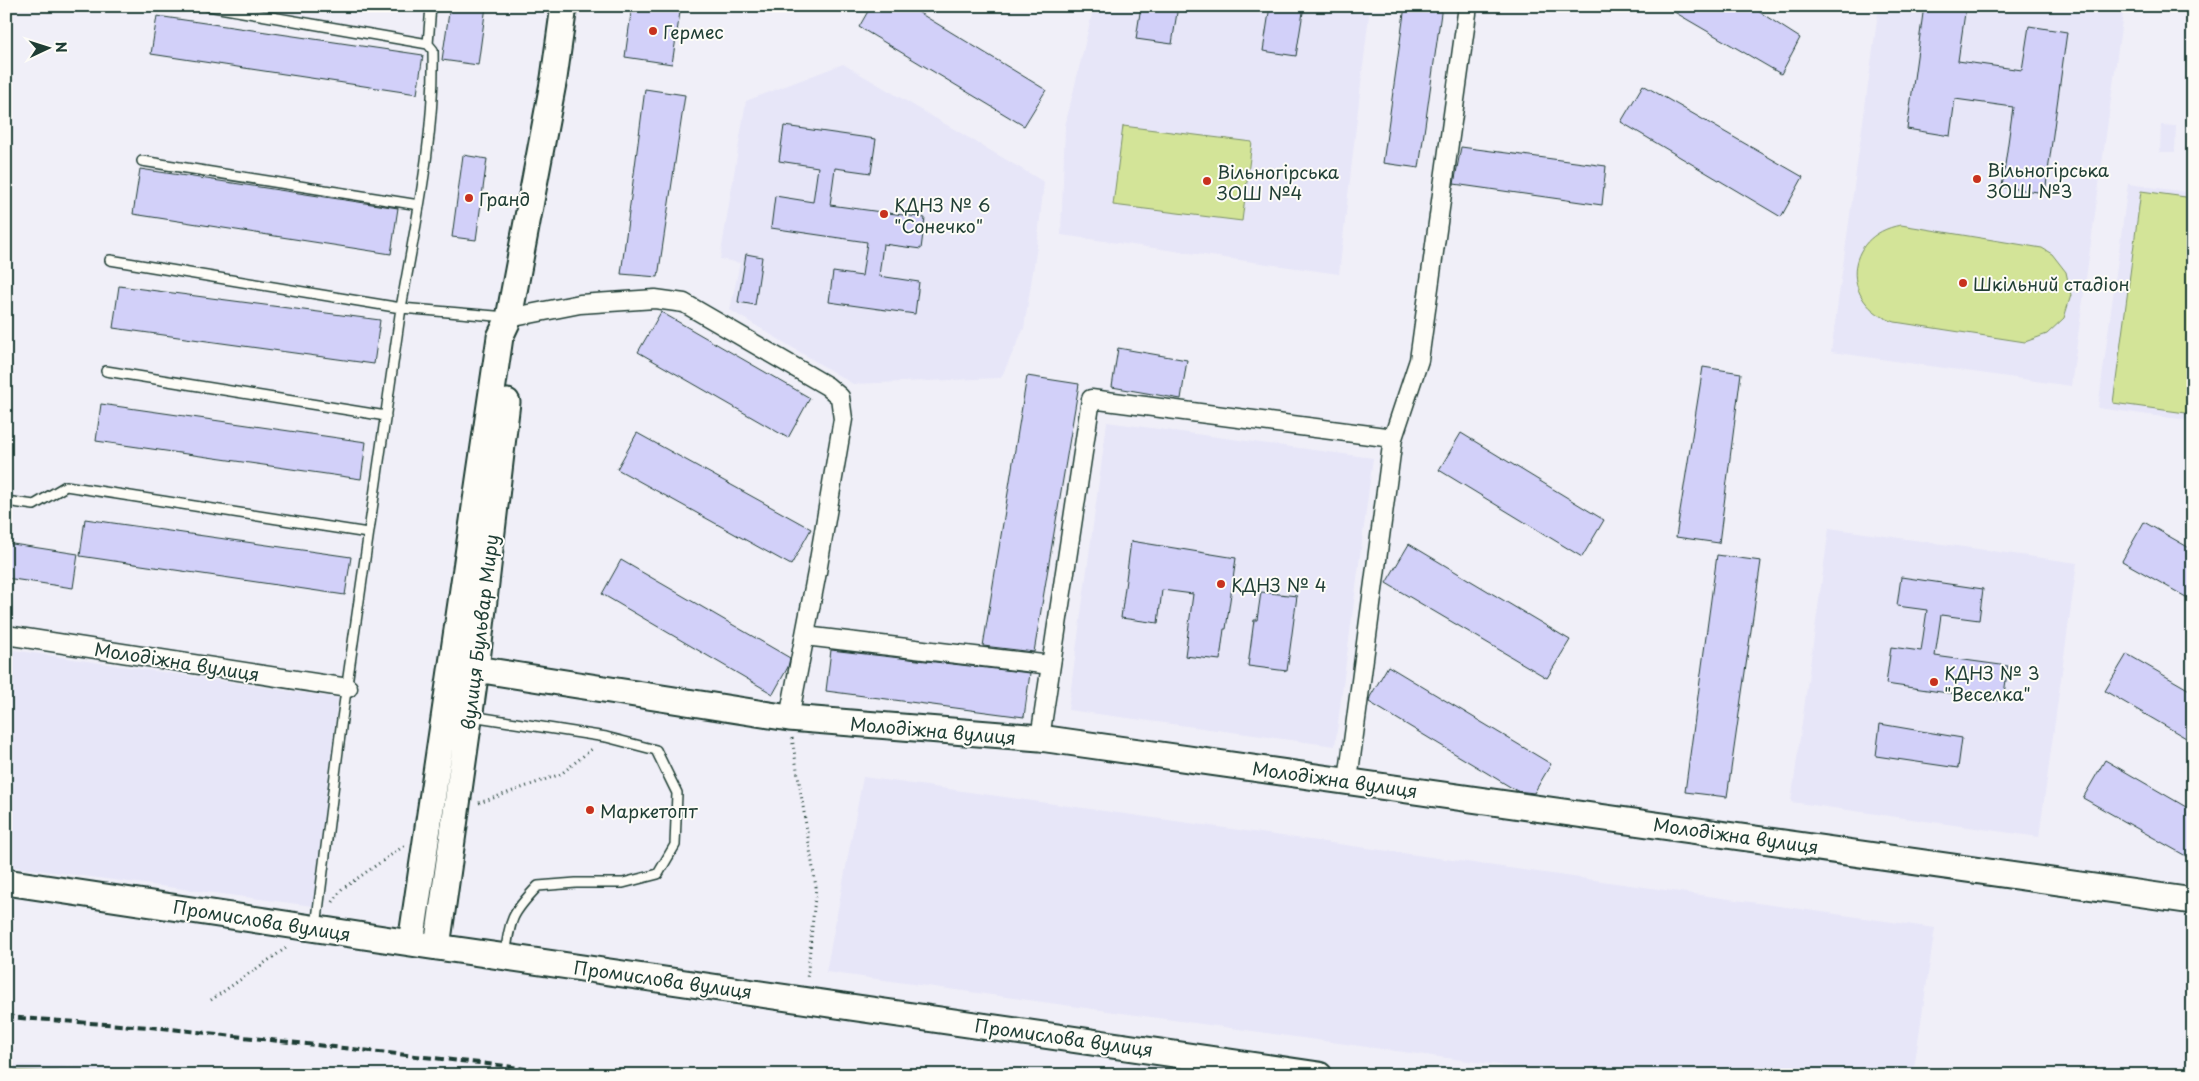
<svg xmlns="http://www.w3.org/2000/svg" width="2199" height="1081" viewBox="0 0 2199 1081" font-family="'Playpen Sans',sans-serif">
	<rect width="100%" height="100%" fill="#f0eff8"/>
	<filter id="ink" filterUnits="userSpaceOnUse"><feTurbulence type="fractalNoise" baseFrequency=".02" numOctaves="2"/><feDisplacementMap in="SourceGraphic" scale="10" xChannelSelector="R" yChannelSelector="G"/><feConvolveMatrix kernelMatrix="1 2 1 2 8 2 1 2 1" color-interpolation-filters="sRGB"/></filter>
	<g filter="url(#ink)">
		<path fill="#e7e6f8" d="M1094,6H1370L1339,274L1061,235L1065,126Z
			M1879,6H2124L2071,386L1831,352Z
			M843,64L1044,182L1037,246L1024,328L1001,378L853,384L730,310L740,263L720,259L746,101Z
			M2161,125L2176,126L2175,152H2160Z
			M2128,184L2193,193V421L2098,408Z
			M1107,422L1373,458L1335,746L1068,710Z
			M1829,528L2077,563L2039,837L1791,802Z
			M6,649L338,698L313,906L6,866Z
			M863,777L1935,928L1913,1075H1570L826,972Z
			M6,1065L161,1068L230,1075H6Z"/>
		<path fill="#d3e498" stroke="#799066" d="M1123,126L1252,142L1242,221L1113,205Z
			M2141,191L2193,198V414L2113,403Z
			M1901,225L2042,248L2052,254L2066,272L2071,295L2064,318L2047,334L2025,342L1895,322C1840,305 1842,235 1901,225Z
			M6,1070L120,1074L122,1075H6Z"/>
		<path fill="#d2d0f9" stroke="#1f3d34" d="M450,6H486L478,65L442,60Z
			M632,6H681L672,64L625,57Z
			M871,6H908L1046,90L1024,126L859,27Z
			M1141,6H1178L1172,44L1136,39Z
			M1270,6H1304L1296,56L1263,51Z
			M1405,6H1442L1419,168L1383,163Z
			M1664,6H1750L1800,38L1781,74Z
			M1924,6H1966L1958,61L2022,70L2029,26L2067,32L2045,193L2002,187L2013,107L1955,99L1950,136L1907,129Z
			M157,16L423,55L417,94L151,54Z
			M1643,85L1803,177L1781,217L1621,122Z
			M645,89L685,95L658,277L621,274Z
			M784,126L876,139L871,173L835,168L830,205L925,218L921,249L883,244L879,276L919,282L915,314L829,302L833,272L862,276L867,242L771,228L775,196L813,202L818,167L779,161Z
			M1461,147L1606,166L1602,205L1454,184Z
			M463,155L487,159L476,240L452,237Z
			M140,169L398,208L391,254L133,214Z
			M746,254L762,257L755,305L738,302Z
			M119,286L380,320L374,364L113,328Z
			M661,312L810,398L788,438L638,352Z
			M1118,348L1187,360L1181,399L1112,387Z
			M1703,367L1741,373L1719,543L1676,537Z
			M1027,376L1079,384L1034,652L983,646Z
			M101,404L366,442L361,479L96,441Z
			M637,433L811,529L791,565L617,469Z
			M1461,433L1604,520L1582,557L1439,470Z
			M85,519L351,557L345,595L80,556Z
			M2144,522L2193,550V601L2122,561Z
			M1131,541L1236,558L1226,629H1224L1220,660L1185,656L1193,594L1162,590L1158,623L1121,618Z
			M6,543L78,554L73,588L6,578Z
			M1409,544L1570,640L1547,678L1386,583Z
			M1717,555L1761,561L1727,797L1685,792Z
			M621,560L790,658L788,667L773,694L602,594Z
			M1901,577L1983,589L1979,620L1941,615L1935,656L2008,666L2003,701L1886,684L1891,647L1921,651L1927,610L1897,606Z
			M1261,592L1297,596L1287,671L1248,666L1254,620H1257Z
			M831,650L1030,673L1024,717L826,691Z
			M2127,654L2193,692V742L2105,691Z
			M1388,666L1551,764L1534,793L1517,791L1369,702L1370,697Z
			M1880,724L1962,738L1958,768L1876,756Z
			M2105,760L2193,811V860L2083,798Z"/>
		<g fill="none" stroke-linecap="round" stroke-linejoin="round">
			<g stroke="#1f3d34" stroke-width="12">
				<path id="lane" d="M208,6L428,44
					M142,161L419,205
					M110,260L401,308C416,222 435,137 433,50L428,44L431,6
					M106,371L386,416
					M6,501L34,505L66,486L368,533
					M471,716L606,737L656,750L677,793L675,845L658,874L623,883H576L538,886C511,914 510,919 505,957
					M316,927L342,719L401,308L507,317"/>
			</g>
			<g stroke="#1f3d34" stroke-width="21">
				<path id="street" d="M509,318L580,304L655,299L684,303L827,386L840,397L843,419L817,572L789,718
					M6,635L348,688
					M805,636L1051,665
					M1040,738L1091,399L1393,438
					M1348,780L1393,438L1419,360L1468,6"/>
			</g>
			<g stroke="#1f3d34" stroke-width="29">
				<path id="secondary" d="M476,669L789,718L1040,738L2193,901
					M6,882L437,947L1319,1075
					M411,943L500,337L509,318L554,78L564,6
					M437,947L476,669L507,402"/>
			</g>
			<path stroke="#1f3d34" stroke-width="3" stroke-dasharray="1 4" stroke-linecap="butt" d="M792,738L816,887L807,980
				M479,803L561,774L593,748
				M333,902L342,889L404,846
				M211,1000L289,946"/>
			<use href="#lane" stroke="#fdfcf7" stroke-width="9"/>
			<use href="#street" stroke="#fdfcf7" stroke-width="18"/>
			<use href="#secondary" stroke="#fdfcf7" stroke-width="25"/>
			<path stroke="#1f3d34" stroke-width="4" stroke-dasharray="8 4" stroke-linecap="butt" d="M6,1017L162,1028L506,1066L563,1075"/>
		</g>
	</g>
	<g fill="#c8321e" stroke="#fdfcf7" stroke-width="2">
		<circle cx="653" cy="31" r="5"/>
		<circle cx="1977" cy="179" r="5"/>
		<circle cx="1207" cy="181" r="5"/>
		<circle cx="469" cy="198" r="5"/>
		<circle cx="884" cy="214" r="5"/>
		<circle cx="1963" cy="283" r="5"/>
		<circle cx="1221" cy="584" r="5"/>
		<circle cx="1934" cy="682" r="5"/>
		<circle cx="590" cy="810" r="5"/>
	</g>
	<g text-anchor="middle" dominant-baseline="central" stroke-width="4" stroke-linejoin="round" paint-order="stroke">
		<g font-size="18" fill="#1f3d34" stroke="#fdfcf7" text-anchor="start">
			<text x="663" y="31">Гермес</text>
			<text x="1987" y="169">Вільногірська<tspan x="1987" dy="21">ЗОШ №3</tspan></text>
			<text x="1217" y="171">Вільногірська<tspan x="1217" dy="21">ЗОШ №4</tspan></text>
			<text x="479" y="198">Гранд</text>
			<text x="894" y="204">КДНЗ № 6<tspan x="894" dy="21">"Сонечко"</tspan></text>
			<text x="1973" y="283">Шкільний стадіон</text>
			<text x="1231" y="584">КДНЗ № 4</text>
			<text x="1944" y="672">КДНЗ № 3<tspan x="1944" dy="21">"Веселка"</tspan></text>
			<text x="600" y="810">Маркетопт</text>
		</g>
		<g font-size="18" fill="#1f3d34" stroke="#fdfcf7">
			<text transform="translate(479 632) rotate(-83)">вулиця Бульвар Миру</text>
			<text transform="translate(177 661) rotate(9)">Молодіжна вулиця</text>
			<text transform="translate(933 730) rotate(5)">Молодіжна вулиця</text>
			<text transform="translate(1335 779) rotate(8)">Молодіжна вулиця</text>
			<text transform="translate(1736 835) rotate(8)">Молодіжна вулиця</text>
			<text transform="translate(262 920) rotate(9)">Промислова вулиця</text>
			<text transform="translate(663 979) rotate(8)">Промислова вулиця</text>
			<text transform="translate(1064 1037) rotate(8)">Промислова вулиця</text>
		</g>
	</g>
	<rect width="2199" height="1081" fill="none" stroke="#fdfcf7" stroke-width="25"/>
	<rect x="12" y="12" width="2174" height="1056" fill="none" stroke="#1f3d34" stroke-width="2" filter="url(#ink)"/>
	<g transform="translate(48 48) rotate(86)" stroke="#fdfcf7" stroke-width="4" paint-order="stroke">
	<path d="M0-4L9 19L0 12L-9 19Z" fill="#1f3d34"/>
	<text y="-8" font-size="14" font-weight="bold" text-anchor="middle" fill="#1f3d34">N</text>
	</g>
</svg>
